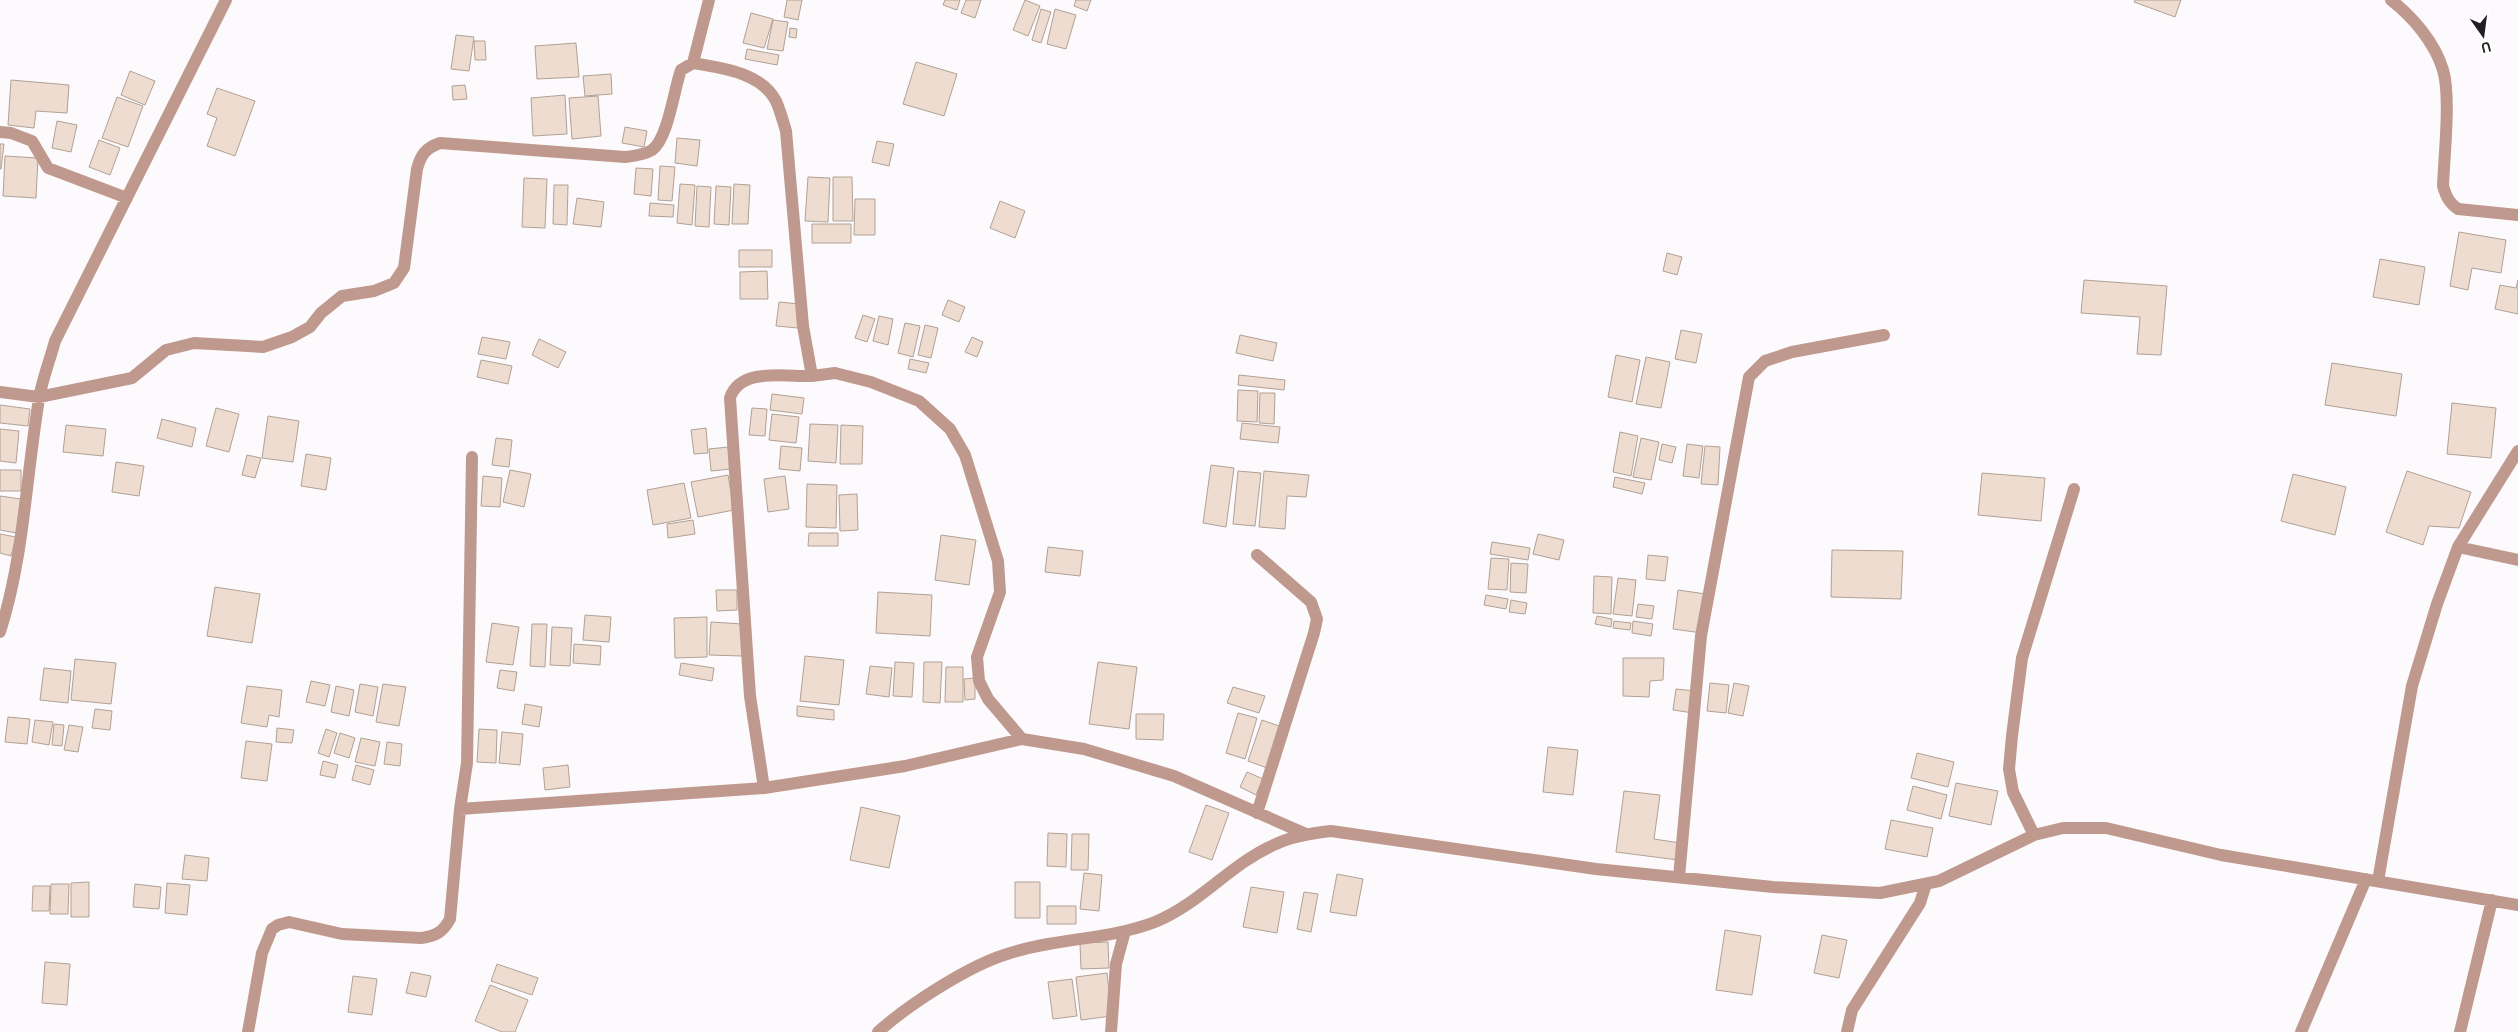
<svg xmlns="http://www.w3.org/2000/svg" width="2518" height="1032" viewBox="0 0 2518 1032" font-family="'Space Grotesk',sans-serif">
	<rect width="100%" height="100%" fill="#fdfafd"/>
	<path fill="#eddccf" stroke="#b1a195" d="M787,0H802L798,20L784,17Z
		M945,0H960L957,10L943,5Z
		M966,0H981L975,18L961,13Z
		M1025,0L1040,6L1028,36L1013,30Z
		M1076,0H1091L1087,11L1074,6Z
		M2135,0H2181L2175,17L2134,2Z
		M1041,9L1051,12L1041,43L1032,40Z
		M1055,9L1076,15L1066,49L1047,44Z
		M751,13L773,19L764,48L743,43Z
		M773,20L788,22L783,51L767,49Z
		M790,28L797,29L796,38L789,37Z
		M456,35L474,37L469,71L451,69Z
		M474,41H485L486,60H475Z
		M576,43L579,77L537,79L535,46Z
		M747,49L779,55L777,65L745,59Z
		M916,62L957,74L944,116L903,104Z
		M130,71L155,81L145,105L121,95Z
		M611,74L612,94L585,96L583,76Z
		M11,80L69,85L67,113L36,111L34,128L8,125Z
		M465,85L467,99L453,100L452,86Z
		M217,88L255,101L235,156L207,146L217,118L207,114Z
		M565,95L567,134L533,136L531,98Z
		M598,96L601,136L572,139L569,98Z
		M117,97L143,106L128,147L102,138Z
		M57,121L77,125L71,152L52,148Z
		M625,127L647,131L644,147L622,143Z
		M677,138L700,140L697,166L675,163Z
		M99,140L120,148L110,175L89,167Z
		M877,141L894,144L889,166L872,162Z
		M0,144H4L1,169H0Z
		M5,156L38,158L36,198L3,196Z
		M660,166L675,167L672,201L658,200Z
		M636,168L653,169L651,196L634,194Z
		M808,177L830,178L828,222L805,221Z
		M833,177H852L853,221H833Z
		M524,178L547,179L545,228L522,227Z
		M680,184L695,185L692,225L677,223Z
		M734,184L750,185L748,224H732Z
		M554,185H568L567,225L553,224Z
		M697,186L711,187L709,227L695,226Z
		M716,186L731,187L729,225L714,224Z
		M577,198L604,202L601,227L573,224Z
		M855,199H875V235H854Z
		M1000,201L1025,211L1015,238L990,228Z
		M650,203L674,205L673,217L649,216Z
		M812,224H851V243H812Z
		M2459,232L2506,240L2501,273L2472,268L2468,290L2450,286Z
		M739,250H772V267H739Z
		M1667,253L1682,257L1677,275L1663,271Z
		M2380,259L2425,267L2419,305L2373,297Z
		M767,271L768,299H740V272Z
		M2084,280L2167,286L2161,355L2137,354L2140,317L2081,313Z
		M2518,280V314L2495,309L2500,285L2516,288Z
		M948,300L965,307L959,322L942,315Z
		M779,302L800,304L798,328L776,326Z
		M863,315L875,319L867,342L855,338Z
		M879,316L893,319L888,345L873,341Z
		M905,323L920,326L913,357L898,353Z
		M925,325L938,328L931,358L918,355Z
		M1681,330L1702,334L1696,363L1675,359Z
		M1240,335L1277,343L1273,361L1236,353Z
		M482,337L510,342L506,359L478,354Z
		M972,337L983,342L977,357L965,352Z
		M539,339L566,352L558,368L532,355Z
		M1616,355L1640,360L1632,402L1608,397Z
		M1646,357L1670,362L1661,408L1636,404Z
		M910,359L929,363L926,373L908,369Z
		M481,360L512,366L508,384L477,377Z
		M2332,363L2402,374L2396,416L2325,405Z
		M1239,375L1285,380L1284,390L1238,385Z
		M1238,390L1258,391L1257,422L1237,421Z
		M1260,393H1275L1274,424L1259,423Z
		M772,394L804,398L802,414L770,410Z
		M2452,403L2496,408L2491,458L2447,454Z
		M0,405L30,409L28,426L0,423Z
		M216,408L239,414L229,452L206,446Z
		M752,408L767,409L765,436L749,435Z
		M772,414L799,417L796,443L769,440Z
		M268,416L299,421L293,462L262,458Z
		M162,419L196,428L192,447L157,438Z
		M1242,423L1280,427L1278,443L1240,439Z
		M810,424L838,425L836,463L808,461Z
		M66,425L106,429L103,456L63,452Z
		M841,425L863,426L862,464H840Z
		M706,428L708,453L694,454L691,430Z
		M0,429L19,431L16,463L0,461Z
		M1620,432L1638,436L1631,476L1613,472Z
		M496,438L512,440L509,467L492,465Z
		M1641,438L1659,442L1651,480L1633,477Z
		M1662,444L1676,447L1672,463L1659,460Z
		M1687,444L1703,446L1699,478L1683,476Z
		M781,446L802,448L800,471L779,469Z
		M1705,446L1720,447L1718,485L1701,484Z
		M728,447L731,469L711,471L709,449Z
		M306,454L331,458L326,490L301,486Z
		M247,455L261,458L255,478L242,475Z
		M116,462L144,466L139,496L112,492Z
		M1211,465L1234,468L1226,527L1203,523Z
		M0,470H21V491H0Z
		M510,470L531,474L524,507L503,502Z
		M1238,471L1261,473L1255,526L1233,524Z
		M1264,471L1309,475L1306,497L1287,496L1285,529L1259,527Z
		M2407,471L2471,492L2459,528L2429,526L2423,545L2386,532Z
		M1982,473L2045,478L2041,521L1978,515Z
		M2293,474L2346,487L2335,535L2281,521Z
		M728,475L734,510L698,517L691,482Z
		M483,476L502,478L500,507L481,506Z
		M785,476L789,509L768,512L764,479Z
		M1615,477L1645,483L1642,494L1613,487Z
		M684,483L691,518L653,525L647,490Z
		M807,484L837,485L836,528L806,527Z
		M857,494L858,530L840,531L839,495Z
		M0,496L21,499L16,533L0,530Z
		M693,520L695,534L668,538L667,524Z
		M809,533H838V546H808Z
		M0,534L16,537L11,556L0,553Z
		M1538,534L1564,540L1559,560L1533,554Z
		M941,535L976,540L969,585L935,580Z
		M1492,542L1530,548L1528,560L1490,554Z
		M1048,547L1083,551L1080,576L1045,572Z
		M1832,550L1903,551L1901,599L1831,597Z
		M1648,555L1668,557L1665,581L1646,579Z
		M1491,558L1509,559L1507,590L1488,589Z
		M1511,563L1528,564L1526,593L1510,592Z
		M1594,576L1612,577L1611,614L1593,613Z
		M1618,578L1636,580L1632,616L1613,614Z
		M215,587L260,594L252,643L207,636Z
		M716,590H737V610L717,611Z
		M1678,590L1706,594L1702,633L1673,629Z
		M878,592L932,595L930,636L876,633Z
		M1486,595L1508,599L1506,609L1484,605Z
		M1511,600L1527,603L1525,614L1509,612Z
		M1638,604L1654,606L1652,619L1636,617Z
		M585,615L611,617L609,642L583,640Z
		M1597,616L1612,619L1611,627L1595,624Z
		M707,617V657L675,658L674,618Z
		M1614,621L1631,623L1630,630L1613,628Z
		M1633,621L1653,624L1651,636L1632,633Z
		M711,622L743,624L742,656L709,655Z
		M492,623L519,627L513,665L486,662Z
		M532,624H547L545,667L530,666Z
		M552,627L572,628L570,666L550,665Z
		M574,644L601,646L600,665L573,663Z
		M805,656L844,660L839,705L800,701Z
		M1623,658H1664L1663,680L1650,681L1649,697L1623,696Z
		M75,659L116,663L111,704L71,700Z
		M895,662L914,663L912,697L893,696Z
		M924,662H942L940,703L923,702Z
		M1098,662L1137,667L1129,729L1089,724Z
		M681,663L714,668L712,681L679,675Z
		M870,666L892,668L889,697L866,694Z
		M946,667H963V702H945Z
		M44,668L71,671L68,703L40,700Z
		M500,670L517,672L514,691L497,688Z
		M975,678V699L965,700L964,679Z
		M311,681L330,685L325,706L306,702Z
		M1710,683L1729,685L1726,713L1707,711Z
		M1734,683L1749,686L1743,716L1728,713Z
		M360,684L378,687L373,716L355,712Z
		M383,684L406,687L399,726L376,722Z
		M247,686L282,690L279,717L269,715L267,727L241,723Z
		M336,686L354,690L349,716L331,712Z
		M1233,687L1265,696L1259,713L1227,703Z
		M1676,689L1695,691L1693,713L1673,710Z
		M525,704L542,707L539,727L522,724Z
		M797,706L834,710V720L797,716Z
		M95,709L112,711L110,730L92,728Z
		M1238,713L1257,718L1245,759L1226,753Z
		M1136,714H1164L1163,740L1136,739Z
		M8,717L30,719L27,744L5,742Z
		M35,720L53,722L49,745L32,742Z
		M1262,720L1282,727L1267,768L1248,761Z
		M54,724L64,725L62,746L52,745Z
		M69,725L83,727L78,752L64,750Z
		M277,728L294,730L292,743L276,742Z
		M326,729L337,733L329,757L318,753Z
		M479,729L497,730L496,763L477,762Z
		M502,732L523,734L520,765L499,763Z
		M340,733L355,738L349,758L334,753Z
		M361,738L380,742L375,766L355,762Z
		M246,741L272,744L267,781L241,778Z
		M387,742L402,744L400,766L384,764Z
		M1548,747L1578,750L1573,795L1543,792Z
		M1917,753L1954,762L1948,787L1911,778Z
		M323,761L338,765L335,778L320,775Z
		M356,765L374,770L370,785L352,780Z
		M568,765L570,787L545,790L543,768Z
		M1247,772L1263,779L1256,795L1240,787Z
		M1956,783L1998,791L1991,825L1949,816Z
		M1913,786L1947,795L1941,819L1907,810Z
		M1624,791L1660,795L1654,839L1680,843L1678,860L1616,852Z
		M1206,805L1229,813L1212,860L1189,852Z
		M861,807L900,816L889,868L850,860Z
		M1891,820L1933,828L1927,857L1885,849Z
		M1048,833L1067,834L1066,867L1047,866Z
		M1072,834H1089L1088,870H1071Z
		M185,855L209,858L207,881L182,879Z
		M1084,873L1102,875L1099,911L1080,909Z
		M1337,874L1363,879L1356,916L1330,912Z
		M89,882V917H71V883Z
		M1015,882H1040V918H1015Z
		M167,883L190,885L187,915L165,913Z
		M51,884H69L68,914H50Z
		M135,884L161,887L159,909L133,907Z
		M33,886H50L49,911H32Z
		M1251,887L1284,892L1277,933L1243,927Z
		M1304,892L1318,894L1311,932L1297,929Z
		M1047,906H1076V924H1047Z
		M1725,930L1761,936L1752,995L1716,990Z
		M1822,935L1847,940L1839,978L1814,973Z
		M1108,942L1109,968L1081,969L1080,943Z
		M45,962L70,964L67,1005L42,1003Z
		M497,964L538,978L532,995L491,981Z
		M411,972L431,976L426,997L406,993Z
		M1107,973L1112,1016L1081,1020L1076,977Z
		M353,976L377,979L372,1015L348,1012Z
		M1072,979L1077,1016L1053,1019L1048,982Z
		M490,985L528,1000L515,1032H502L475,1021Z"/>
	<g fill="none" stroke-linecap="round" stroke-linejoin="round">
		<path stroke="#c0998e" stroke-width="12" d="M2391,0C2413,17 2435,43 2443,70C2451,96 2444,157 2443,186C2446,196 2449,203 2458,209L2518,215
			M693,63L709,0
			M0,132L11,133L32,141L48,168L127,198
			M0,392L39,397L132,378L166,350L194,343L263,347L292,337L310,327L321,313L342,296L374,291L394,283L404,268L417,169C421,154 426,148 440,143L625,157C634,156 644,155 652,150C668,139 674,89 681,70L693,63C721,68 761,72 776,101C780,110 783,121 786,131L803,326L812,376L835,373L871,382L919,401L950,429L965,455L998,561L1000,592L977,657L979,681L988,699L1022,739
			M2458,547L2518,560
			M0,632C24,557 26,477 39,399C42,380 50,360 55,341L226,0
			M764,788L750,696L730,398C740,367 786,377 812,376
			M460,809L764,788L905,766L1022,739L1084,749L1174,776L1306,834
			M1257,813L1314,633L1317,619L1311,602L1257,555
			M2034,835L2013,792L2009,769L2012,736L2022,658L2074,489
			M1679,877L1701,636L1749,377L1765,361L1792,352L1884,335
			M2378,881L2412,686L2437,604L2458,547L2518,451
			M248,1032L262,953L272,929L278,925L289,922L342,934L421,938C436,936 443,932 450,919L460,809L467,763L472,457
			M878,1032C908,1005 968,966 1007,954C1055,938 1108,940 1155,922C1200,904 1231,863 1276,844C1293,836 1312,833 1331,831L1596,869L1773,887L1880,893L1939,881L2034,835L2063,828H2106L2221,855L2518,905
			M1111,1032L1116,964L1125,931
			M1847,1032L1852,1010L1920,903L1926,884
			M2301,1032L2366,879
			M2460,1032L2492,900"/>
	</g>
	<g transform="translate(2483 35) rotate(166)" stroke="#ffffff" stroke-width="4" paint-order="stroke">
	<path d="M0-4L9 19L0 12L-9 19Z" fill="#231e24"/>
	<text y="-8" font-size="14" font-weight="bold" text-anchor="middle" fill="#231e24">U</text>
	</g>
</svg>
